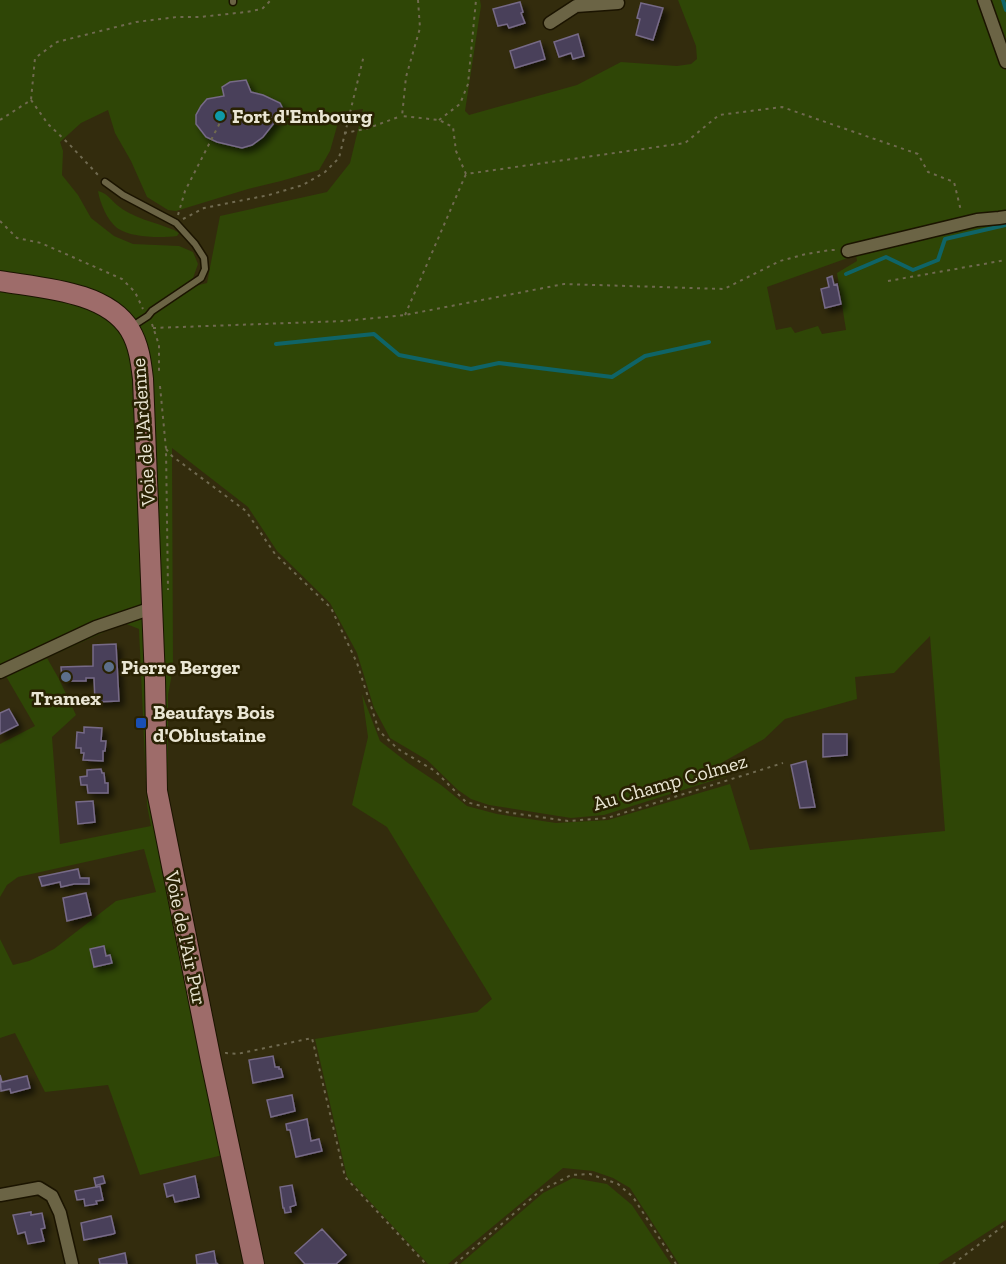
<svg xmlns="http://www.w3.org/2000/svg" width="1006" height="1264" viewBox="0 0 1006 1264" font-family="'Zilla Slab',serif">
	<defs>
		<filter id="shadow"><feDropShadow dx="4.5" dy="4.5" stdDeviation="3" flood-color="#0009"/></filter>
	</defs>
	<rect width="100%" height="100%" fill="#332c0d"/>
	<path fill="#2f4606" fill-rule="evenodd" d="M0,0H480L481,6L465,111L469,115L577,85L621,62L677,66L691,64L697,59L696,46L678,0H1006V1220L938,1264H679L630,1188L613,1178L593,1171L563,1168L448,1264H428L347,1177L315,1039L477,1012L492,999L387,827L352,805L368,737L362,694L380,741L408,763L441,785L467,806L497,814L556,823L608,820L730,784L750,850L945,831L930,636L894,673L855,677L857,699L785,719L764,739L723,762L727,776L604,815L571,818L489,805L471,799L458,790L427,760L390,738L374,708L357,653L330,603L277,551L248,507L172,448L173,668L168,695V793L223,1155L140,1175L108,1085L45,1092L15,1033L0,1038V939L13,965L29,961L54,949L116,901L156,892L144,849L18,877L7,885L0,897V744L35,726L0,666ZM363,109L350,163L327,192L220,216L207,283L195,286L192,281L198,264L193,252L179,246L133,244L114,236L91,218L78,195L62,175L63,151L60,142L81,123L108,110L115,133L131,161L147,197L168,210L176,211L248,189L281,181L319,170L330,151L341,112ZM856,255L857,261L837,273L846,330L822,334L818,326L795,333L791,327L776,330L767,287ZM124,623L139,629L147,805L151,826L60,844L52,737L76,715L59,679L47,658Z
		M98,191C107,193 110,199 117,205C132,218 155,222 174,230L179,233L177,236C161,238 131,238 117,228C107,220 100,203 98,191Z
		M573,1178L607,1184L632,1205L671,1264H460L543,1193Z"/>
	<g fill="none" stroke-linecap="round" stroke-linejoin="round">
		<path stroke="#0f6467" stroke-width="4" d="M1003,0L1006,10
			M846,274L886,257L913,270L938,260L945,239L1006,225
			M276,344L374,334L399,355L471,369L499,363L612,377L645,356L709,342"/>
	</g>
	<path fill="#4a3f5a" stroke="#766a87" stroke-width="1.5" filter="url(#shadow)" d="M520,2L523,12L521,13L525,23L509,28L507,24L498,26L493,9Z
		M641,3L663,8L653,40L636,35L640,19L637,18Z
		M578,34L584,56L573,59L571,53L559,57L554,42Z
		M540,41L545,59L515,68L510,51Z
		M246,80L251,92L263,95L280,103L283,109L282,113L263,137L252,145L242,148L217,142L206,137L196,124V115L201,106L207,99L224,96L222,87L230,82Z
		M832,276L834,285L837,284L841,304L825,308L821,289L829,287L827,278Z
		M116,644L119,701L95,702L94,678H86V681H62L61,667L93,666V645Z
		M9,709L18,725L0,734V713Z
		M84,727L102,728L101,741H106L105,751H103V761L83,760L84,753H81V748H76L77,732L84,733Z
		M823,734H847V755L823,757Z
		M806,761L815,807L800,808L791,765Z
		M101,769L102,773H104L105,783H108V793H88L87,785H81L80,777L87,776V770Z
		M93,801L95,822L78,824L76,802Z
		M78,869L80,878H89V884H74L61,887L60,882L42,886L39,877Z
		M86,893L91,915L67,921L63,898Z
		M104,946L106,956L110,955L112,963L94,967L90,949Z
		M273,1056L275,1067H279V1069H281L283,1077L253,1083L249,1060Z
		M0,1075L2,1082L27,1076L30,1088L11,1093L10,1089L1,1091Z
		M292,1095L295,1111L271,1117L267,1100Z
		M307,1119L311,1141L319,1139L322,1151L296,1157L290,1130H287L286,1124Z
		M103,1176L105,1183L97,1185V1187L100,1186L103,1200L96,1201L97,1204L85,1206L84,1199L77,1200L75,1191L96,1187L94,1178Z
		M195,1176L199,1197L175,1202L173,1195L167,1197L164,1184Z
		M292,1185L296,1205L290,1207L291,1212L285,1213L284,1208H283L280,1187Z
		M31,1212V1215L42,1213L45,1228L41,1229L44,1241L28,1244L25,1232L18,1234L13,1215Z
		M111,1216L115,1233L113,1234L84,1240L81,1223Z
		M322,1229L346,1255L336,1264H305L295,1253Z
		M214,1251L216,1263L218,1264H197L196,1255Z
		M125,1253L127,1264H100L99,1259Z"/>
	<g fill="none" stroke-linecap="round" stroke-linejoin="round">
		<g stroke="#1b1400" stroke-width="9">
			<path id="service" d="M233,0V2
				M105,182L123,195L176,223L195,244L204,258L205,269L201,278L152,311L148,316L131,327"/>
		</g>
		<g stroke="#1b1400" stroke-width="15">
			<path id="minor" d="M984,0L1006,62
				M550,23L576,6L618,3
				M848,251L977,220L999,218L1006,217
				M0,672L96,627L152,608
				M0,1195L39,1188L52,1196L60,1213L72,1264"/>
		</g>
		<g stroke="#1b1400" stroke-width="22">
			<path id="primary" d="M0,281C41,288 107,291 130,330C139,345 141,362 143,379L155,680L157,791L211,1061L254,1264"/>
		</g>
		<path stroke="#706a50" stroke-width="2" stroke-dasharray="3 4.5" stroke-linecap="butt" d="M418,0L420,28L406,77L402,116L439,120L453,127L456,151L466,174L685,143L719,115L782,107L918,154L928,172L954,182L961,211
			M31,100L48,124L69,144L99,176
			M0,120L31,100L35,58L57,42L136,22L177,17H200L246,12L262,9L271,0
			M439,120L460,104L468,84L476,0
			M344,133L366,129L401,116
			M178,215L185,191L227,109
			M183,219L204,208L269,195L303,185L325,172L339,158L364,55
			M0,221L17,238L41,243L122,279L135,292L143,309
			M888,281L1006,260
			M405,315L466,174
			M152,324L159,345V374
			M153,328L344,321L405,315L564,284L724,289L780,261L806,254L831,250H838
			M160,386L166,449L168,590
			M166,449L172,456L246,511L275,554L331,608L357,663L379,731L398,749L435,771L466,802L505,812L568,821L607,818L783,763
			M226,1052V1053L237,1054L312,1038L345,1177L426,1264
			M455,1264L540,1191L571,1175L590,1174L618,1184L633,1197L676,1264
			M953,1264L1006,1224"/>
		<use href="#service" stroke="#6b6445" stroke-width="6"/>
		<use href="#minor" stroke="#6b6445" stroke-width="12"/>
		<use href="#primary" stroke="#9e6c6a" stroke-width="20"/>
	</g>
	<circle fill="#0f9aa8" stroke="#292203" stroke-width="2" cx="220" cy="116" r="6"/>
	<g fill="#5c6f8a" stroke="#292203" stroke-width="2">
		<circle cx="109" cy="667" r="6"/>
		<circle cx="66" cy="677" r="6"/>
	</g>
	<rect fill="#1a4fb4" stroke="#292203" stroke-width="2" x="135" y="717" width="12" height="12" rx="3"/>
	<g text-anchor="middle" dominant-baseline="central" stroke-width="5" stroke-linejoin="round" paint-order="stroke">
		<g font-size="20" font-weight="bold" fill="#eae6d4" stroke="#292203" text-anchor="start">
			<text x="232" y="116">Fort d'Embourg</text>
			<text x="121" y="667">Pierre Berger</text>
			<text x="66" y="698" text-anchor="middle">Tramex</text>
			<text x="153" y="712">Beaufays Bois<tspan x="153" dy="23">d'Oblustaine</tspan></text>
		</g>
		<g font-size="20" fill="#eae6d4" stroke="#292203">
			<text transform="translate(143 432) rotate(-94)">Voie de l'Ardenne</text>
			<text transform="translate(670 782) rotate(-16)">Au Champ Colmez</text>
			<text transform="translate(186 938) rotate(78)">Voie de l'Air Pur</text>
		</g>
	</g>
</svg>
